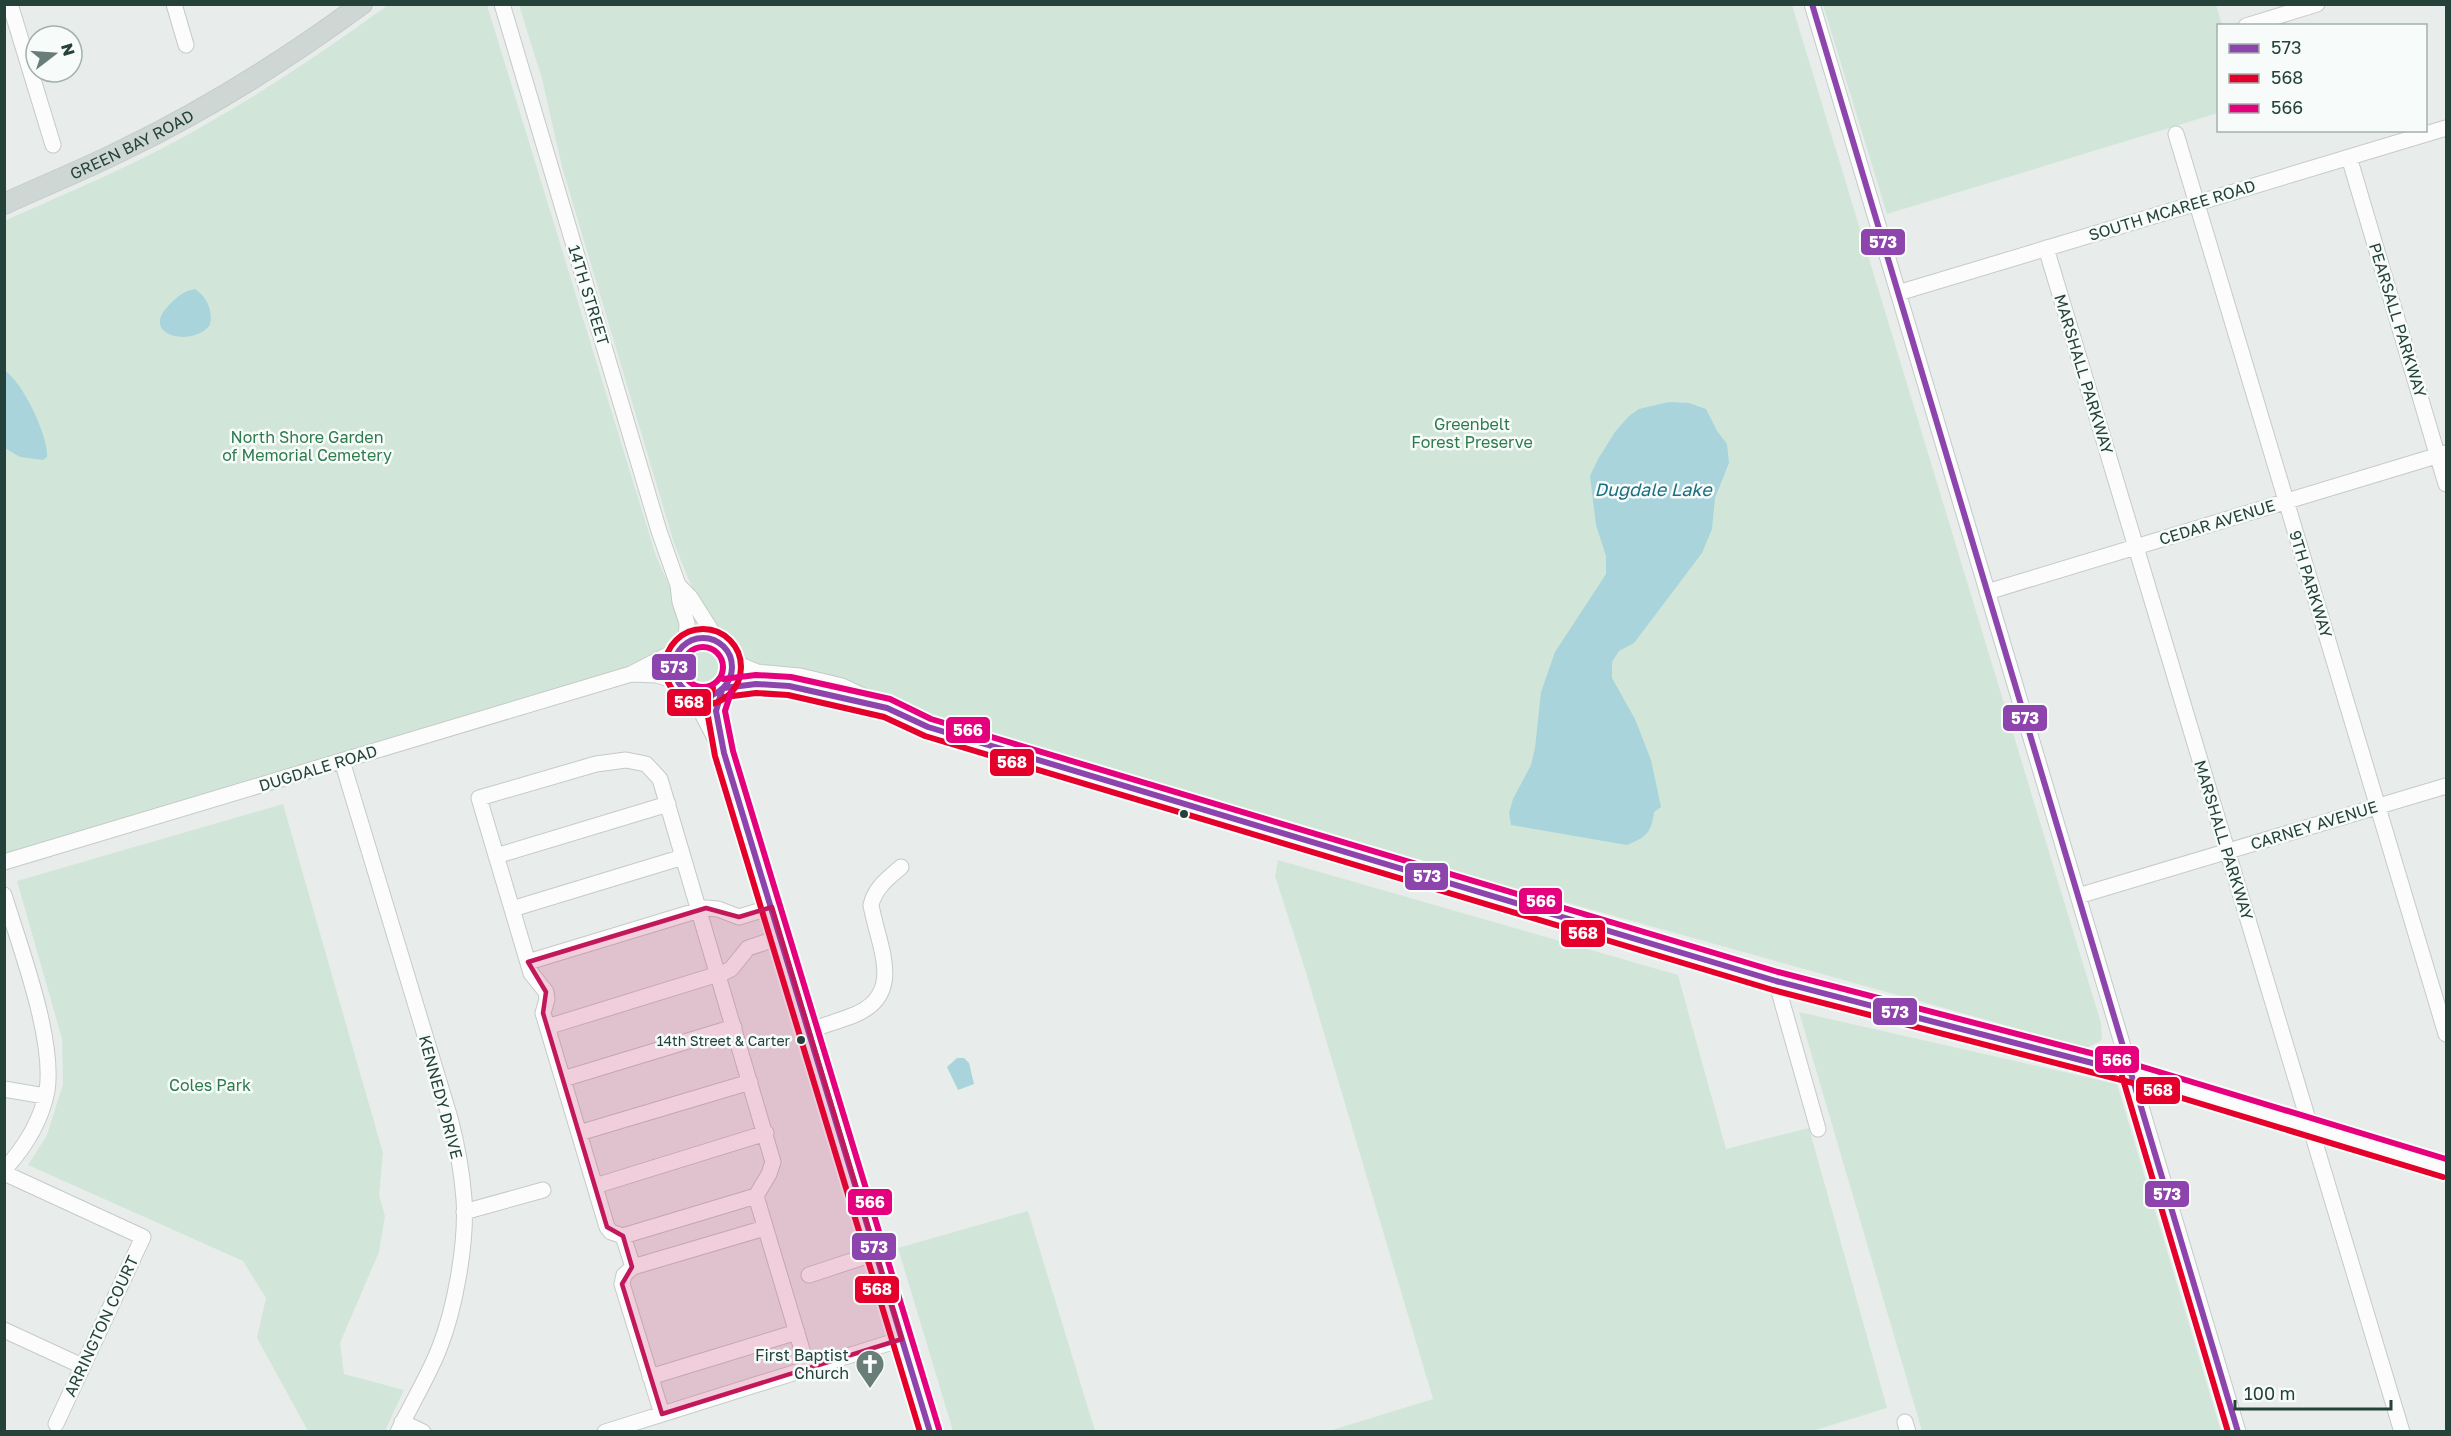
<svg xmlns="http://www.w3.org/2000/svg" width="2451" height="1436" viewBox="0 0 2451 1436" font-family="'Golos Text',sans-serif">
	<rect width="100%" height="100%" fill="#e8edeb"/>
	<path fill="#d1e6d8" d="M388,5H487L655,553C662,572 690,621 678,639C672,648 657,656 647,661L5,854L4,221C63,195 122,170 178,140C251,100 321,54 388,5Z
		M519,5H1792L2101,1023L2102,1040L2087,1048L1586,908L991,745L812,671L760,668L735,654L704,612L688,578L674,543L562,167L542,79Z
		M1823,5H2216L2222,25L2218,26V113L1887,214Z
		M685 667a18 18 0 1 1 36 0a18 18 0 1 1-36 0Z
		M283,804L383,1153L379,1195L385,1216L379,1252L340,1343L344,1374L404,1390L385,1431H308L257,1338L266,1298L243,1261L28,1165L47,1135L63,1084L62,1039L17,881Z
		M1278,860L1678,975L1726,1149L1809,1128L1887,1408L1809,1432L1329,1431L1433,1399L1304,966L1275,876Z
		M1799,1012L2117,1084L2221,1431H1922Z
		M1028,1211L1095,1431H953L898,1248Z"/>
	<path fill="#a9d4db" d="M195,289C207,297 213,310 210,325C193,348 136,336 171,303C178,296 184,291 195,289Z
		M5,371C22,381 49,437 47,457L43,460L20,457L5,448Z
		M1669,402L1689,403L1706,409L1717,431L1727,444L1729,463L1715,498L1712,529L1702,553L1634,643L1619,651L1612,662V678L1635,719L1651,760L1661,807L1654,812C1651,834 1646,837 1627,845L1511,825L1509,813L1513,799L1531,765L1535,748L1541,692L1555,652L1606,574V556L1596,525L1590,476L1598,459L1615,432L1629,416L1639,409Z
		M957,1058H964L969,1063L974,1084L958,1090L947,1067Z"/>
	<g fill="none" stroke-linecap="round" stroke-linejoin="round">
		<g stroke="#c5cac8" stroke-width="17">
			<path id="minor" d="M10,4L53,145
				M174,4L186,45
				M502,4L659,531L678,585L680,602L687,623L686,644
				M1812,4L2238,1432
				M2246,26L2317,4
				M2176,134L2446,1034
				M2349,157L2446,484
				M2046,248L2402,1432
				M1898,293L2446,128
				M678,585L690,597L718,641
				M1987,592L2446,453
				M674 667a29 29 0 1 1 58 0a29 29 0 1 1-58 0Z
				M731,659L740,665L757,672L800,676L842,686L928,727L1222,817L1776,981L2131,1073L2446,1168
				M631,674L657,675L679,682
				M724,688C775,680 820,695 870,705
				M722,690L716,711L724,753L930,1432
				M692,694L716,740
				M626,760L646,764L660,779L773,1162L769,1174L756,1196L623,1236L611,1232L607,1227L543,1013L547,999L546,992L531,973L479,798L596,764Z
				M342,761L450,1118C457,1145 462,1172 464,1199C467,1243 455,1309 439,1349C428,1377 411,1404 398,1432
				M496,856L668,804
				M4,862L631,674L681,648
				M4,895C20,947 55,1039 47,1091C41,1122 25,1147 4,1170
				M2078,896L2446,786
				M512,909L683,857
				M528,962L706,908L718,909L739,917L772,907
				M1776,981L1818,1129
				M547,1027L725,972L731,969L748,948L781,937
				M809,1031C824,1025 839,1021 854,1015C906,994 878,946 871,905C875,888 887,879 901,867
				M563,1079L734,1027
				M4,1089L45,1096
				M579,1133L750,1082
				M4,1173L143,1237L56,1424
				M595,1186L766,1133
				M756,1196L808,1370
				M464,1212L543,1190
				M623,1236L633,1267L624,1275L622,1284L662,1414
				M633,1267L765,1228
				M809,1275L876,1253
				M4,1330L82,1366
				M650,1377L797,1332
				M402,1422L423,1432
				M1905,1422L1908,1432
				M605,1432L902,1339"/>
		</g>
		<g stroke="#c3ccc9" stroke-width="22">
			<g id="major">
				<path id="s1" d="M4,204C43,186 83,170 121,151C206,110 286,60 362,4"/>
			</g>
		</g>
		<use href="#minor" stroke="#fcfcfc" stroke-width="15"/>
		<use href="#major" stroke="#cfd7d5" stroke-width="20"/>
		<g stroke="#f7fbf9" stroke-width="10">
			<path id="bus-1" d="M1812,4L2238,1432
				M674 667a29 29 0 1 1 58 0a29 29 0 1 1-58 0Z
				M724,688L756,684L789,686L887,708L928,727L1776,981L2131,1073
				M722,690L716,711L724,753L930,1432"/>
		</g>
		<g stroke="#f7fbf9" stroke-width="10">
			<path id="bus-2" d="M665 667a38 38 0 1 1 76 0a38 38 0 1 1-76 0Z
				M713,688L707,711L715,756L920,1432
				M725,697L756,693L788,695L884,717L925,736L1773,990L2129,1082L2443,1177
				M2122,1076L2228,1432"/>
		</g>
		<g stroke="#f7fbf9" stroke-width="10">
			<path id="bus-3" d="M683 667a20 20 0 1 1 40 0a20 20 0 1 1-40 0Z
				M723,679L756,675L791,677L890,699L931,719L1778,972L2133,1064L2446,1159
				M731,692L725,711L733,751L939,1429"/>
		</g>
		<use href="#bus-1" stroke="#8e44ad" stroke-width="6"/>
		<use href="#bus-2" stroke="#e4002b" stroke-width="6"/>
		<use href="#bus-3" stroke="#e5007d" stroke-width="6"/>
	</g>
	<path fill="#c2185b" fill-opacity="0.2" stroke="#c2185b" stroke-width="4.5" stroke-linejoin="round" d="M772,907L902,1339L662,1414L622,1284L632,1267L623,1236L607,1227L543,1013L546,992L528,962L706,908L739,917Z"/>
	<defs>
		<g id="church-pin" transform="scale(1.5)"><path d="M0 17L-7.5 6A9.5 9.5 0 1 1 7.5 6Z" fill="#697e78" stroke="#f7fbf9"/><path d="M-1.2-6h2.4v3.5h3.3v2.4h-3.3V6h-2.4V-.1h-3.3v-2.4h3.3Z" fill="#fff"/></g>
	</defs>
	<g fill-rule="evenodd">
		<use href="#church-pin" x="870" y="1364"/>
	</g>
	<g fill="#24423a" stroke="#f7fbf9" stroke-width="2">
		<circle cx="1184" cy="814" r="5"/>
		<circle cx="801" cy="1040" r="5"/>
	</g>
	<g text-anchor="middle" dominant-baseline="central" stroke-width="5" stroke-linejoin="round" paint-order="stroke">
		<g font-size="14" fill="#24423a" stroke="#f7fbf9" text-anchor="end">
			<text x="790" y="1040">14th Street &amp; Carter</text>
		</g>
		<g font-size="16" fill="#24423a" stroke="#f7fbf9">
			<text stroke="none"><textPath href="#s1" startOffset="141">GREEN BAY ROAD</textPath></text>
			<text transform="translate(2172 210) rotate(-17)">SOUTH MCAREE ROAD</text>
			<text transform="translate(589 295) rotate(73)">14TH STREET</text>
			<text transform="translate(2398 320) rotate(73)">PEARSALL PARKWAY</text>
			<text transform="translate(2084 374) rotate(73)">MARSHALL PARKWAY</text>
			<text transform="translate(2217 522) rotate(-17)">CEDAR AVENUE</text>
			<text transform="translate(2311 584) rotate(73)">9TH PARKWAY</text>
			<text transform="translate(318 768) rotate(-17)">DUGDALE ROAD</text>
			<text transform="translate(2314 825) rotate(-17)">CARNEY AVENUE</text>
			<text transform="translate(2224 840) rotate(73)">MARSHALL PARKWAY</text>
			<text transform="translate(441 1097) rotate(75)">KENNEDY DRIVE</text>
			<text transform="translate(101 1326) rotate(-65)">ARRINGTON COURT</text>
		</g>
		<g font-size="16" fill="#2d7a4b" stroke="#f7fbf9">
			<text x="1472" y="424">Greenbelt<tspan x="1472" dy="18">Forest Preserve</tspan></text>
			<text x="307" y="437">North Shore Garden<tspan x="307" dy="18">of Memorial Cemetery</tspan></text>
			<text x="210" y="1085">Coles Park</text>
		</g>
		<g font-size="16" fill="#24423a" stroke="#f7fbf9" text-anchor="end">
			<text x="849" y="1355">First Baptist<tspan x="849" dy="18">Church</tspan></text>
		</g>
		<g font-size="18" font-style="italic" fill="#1c6f80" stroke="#f7fbf9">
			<text x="1653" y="489">Dugdale Lake</text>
		</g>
	</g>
	<g stroke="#f7fbf9" stroke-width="2">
		<rect x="1860" y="228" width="46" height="28" rx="6" fill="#8e44ad"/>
		<rect x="651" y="653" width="46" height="28" rx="6" fill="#8e44ad"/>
		<rect x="666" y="688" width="46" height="29" rx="6" fill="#e4002b"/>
		<rect x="2002" y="704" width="46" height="28" rx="6" fill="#8e44ad"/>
		<rect x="945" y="716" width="46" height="28" rx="6" fill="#e5007d"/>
		<rect x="989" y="748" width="46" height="29" rx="6" fill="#e4002b"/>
		<rect x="1404" y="862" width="45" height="29" rx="6" fill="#8e44ad"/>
		<rect x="1518" y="887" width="45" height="28" rx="6" fill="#e5007d"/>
		<rect x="1560" y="919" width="46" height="29" rx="6" fill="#e4002b"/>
		<rect x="1872" y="997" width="46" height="29" rx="6" fill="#8e44ad"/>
		<rect x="2094" y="1045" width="46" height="29" rx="6" fill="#e5007d"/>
		<rect x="2135" y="1076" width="46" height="29" rx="6" fill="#e4002b"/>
		<rect x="2144" y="1180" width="46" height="28" rx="6" fill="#8e44ad"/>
		<rect x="847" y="1188" width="46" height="28" rx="6" fill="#e5007d"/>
		<rect x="851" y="1232" width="46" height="29" rx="6" fill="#8e44ad"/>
		<rect x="854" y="1275" width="46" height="29" rx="6" fill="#e4002b"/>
	</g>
	<g font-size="16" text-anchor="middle" font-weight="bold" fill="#fff">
		<text x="1883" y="248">573</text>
		<text x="674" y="673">573</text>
		<text x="689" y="708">568</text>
		<text x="2025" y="724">573</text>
		<text x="968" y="736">566</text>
		<text x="1012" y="768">568</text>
		<text x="1427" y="882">573</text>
		<text x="1541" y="907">566</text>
		<text x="1583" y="939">568</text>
		<text x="1895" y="1018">573</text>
		<text x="2117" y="1066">566</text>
		<text x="2158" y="1096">568</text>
		<text x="2167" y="1200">573</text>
		<text x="870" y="1208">566</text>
		<text x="874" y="1253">573</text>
		<text x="877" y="1295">568</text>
	</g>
	<rect width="2451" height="1436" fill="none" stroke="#24423a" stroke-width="12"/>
	<rect x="2217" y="24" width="210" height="108" fill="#f7fbf9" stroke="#a3b1ad" stroke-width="1.5"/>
	<rect x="2229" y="44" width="30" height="9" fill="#8e44ad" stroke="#a3b1ad" stroke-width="1.5"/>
	<text x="2271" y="54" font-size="18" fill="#24423a">573</text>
	<rect x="2229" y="74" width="30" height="9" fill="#e4002b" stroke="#a3b1ad" stroke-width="1.5"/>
	<text x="2271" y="84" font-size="18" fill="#24423a">568</text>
	<rect x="2229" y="104" width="30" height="9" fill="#e5007d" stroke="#a3b1ad" stroke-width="1.5"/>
	<text x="2271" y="114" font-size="18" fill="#24423a">566</text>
	<g transform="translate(54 54) rotate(73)"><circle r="28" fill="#f7fbf9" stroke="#a3b1ad" stroke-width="1.5"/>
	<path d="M0-4.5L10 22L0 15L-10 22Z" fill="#697e78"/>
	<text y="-9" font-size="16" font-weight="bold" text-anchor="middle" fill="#24423a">N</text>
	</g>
	<path d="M2235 1400v9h156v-9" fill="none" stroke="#24423a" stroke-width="3"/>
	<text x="2244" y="1400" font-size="18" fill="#24423a" stroke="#f7fbf9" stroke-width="4.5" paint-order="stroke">100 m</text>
</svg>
